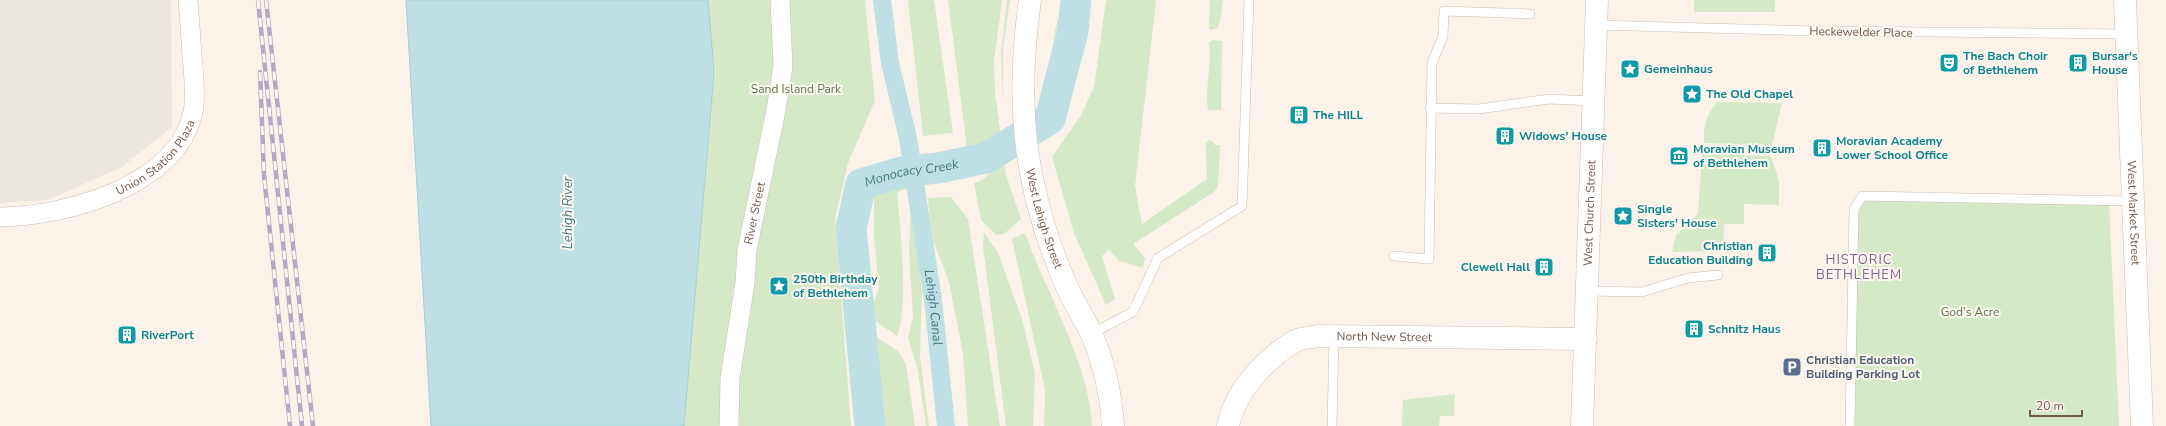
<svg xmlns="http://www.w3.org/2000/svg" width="2166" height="426" viewBox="0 0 2166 426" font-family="'Nunito Sans',sans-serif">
	<rect width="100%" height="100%" fill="#fbf3e9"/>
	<path fill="#ece6e1" d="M0,0H171L172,127L122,167L48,200L0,203Z"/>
	<path fill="#d6e9c7" d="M708,0H865L875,101L848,163L835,219L851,426H684L714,72Z
		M908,0H934L953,133L923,136Z
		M948,0H1002L994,62L995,92L1001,137L967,148Z
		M1007,0H1010L1003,48V106L1001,54Z
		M1065,0H1068L1065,34L1050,78L1055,29Z
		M1106,0H1156L1135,186L1142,224L1207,179L1206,143L1210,139L1215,145H1220L1218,186L1214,192L1133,244L1145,258L1143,268L1119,261L1109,250L1102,256L1115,299L1106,305L1074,233L1052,157L1081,115L1094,87Z
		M1210,0H1223L1220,22L1217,28L1211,30L1209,28Z
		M1694,0H1775V12H1694Z
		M1213,40L1222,41L1221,110H1208C1204,87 1213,66 1209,43Z
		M1717,102L1782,103L1772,145L1704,143C1703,126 1706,116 1717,102Z
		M1702,154L1771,156L1779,181V205L1744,204V224H1724L1723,251L1672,252L1676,235L1698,214Z
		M1004,161L1006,175L1021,219L1004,234L996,235L981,220L974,183L982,180Z
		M891,180L911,181V188L897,192C900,222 909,311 897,336L868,316L879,288L874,238V192Z
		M1862,196L2109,201L2119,426H1850L1854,209Z
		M951,197L968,219L1000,426H968L963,353L949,282L931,235L928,198Z
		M911,202L922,292L920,356L929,426H926L918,371L908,338L913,317L909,252Z
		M984,232L998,253L1022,319L1035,373L1033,426H1006L983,247Z
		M1025,233C1046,293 1089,362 1092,426H1044L1045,390L1012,239Z
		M871,334L898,351L906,364L915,426H881L872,387Z
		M1455,394L1454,416H1440L1439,426H1402L1403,400Z"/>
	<path fill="#bee0e4" stroke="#a4d0d5" d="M406,0H708L714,72L684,426H431Z"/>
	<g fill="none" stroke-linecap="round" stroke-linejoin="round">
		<path stroke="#bee0e4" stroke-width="18" id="s1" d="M882,0L890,63L908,138L919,209L933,300L946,426"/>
		<path stroke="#bee0e4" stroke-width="31" id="s2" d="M870,426L851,228L861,184L906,171L938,168L986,158L1050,119L1073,31L1076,0"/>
		<g stroke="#cdbbaf" stroke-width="10">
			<path id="lane" d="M1596,25L1815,31L2126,34
				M1430,108L1479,109L1549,99L1593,101
				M1394,256L1429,259L1432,63L1443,36L1444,11L1530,14
				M1587,291L1642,292L1688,278L1718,275
				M1091,334L1133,312L1158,258L1242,206L1249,0
				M1332,426L1334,336
				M1850,426L1854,209L1862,196L2133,201"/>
		</g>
		<g stroke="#cdbbaf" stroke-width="20">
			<g id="street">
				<path id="s3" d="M0,217C65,216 177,187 193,112C196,98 194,81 193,67C191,45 190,22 188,0"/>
				<path id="s4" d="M729,426L730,378L745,283L747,250L776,110L783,66L780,0"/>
			</g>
		</g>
		<g stroke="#d1bdaf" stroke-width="23">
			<g id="secondary">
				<path id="s5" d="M1030,0C1015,105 1024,189 1067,287C1074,303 1084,318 1092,335C1104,363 1111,395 1113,426"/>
				<path id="s6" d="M2125,0L2142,426"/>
				<path id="s7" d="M1228,426C1235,391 1265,359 1295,341C1302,338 1312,337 1319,336L1586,339"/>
				<path id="s8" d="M1582,426L1597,0"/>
			</g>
		</g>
		<use href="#lane" stroke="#fff" stroke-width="9"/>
		<use href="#street" stroke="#fff" stroke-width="19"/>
		<use href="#secondary" stroke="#fff" stroke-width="22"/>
		<g stroke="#b6a7c5" stroke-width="4.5">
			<path id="rail" d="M258,0L302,426
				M266,0L313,426
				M260,72L264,175L290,426"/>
		</g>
		<use href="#rail" stroke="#fef7ef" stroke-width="3" stroke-dasharray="9" stroke-linecap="butt"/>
	</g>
	<defs>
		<g id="theatre-square" transform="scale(1)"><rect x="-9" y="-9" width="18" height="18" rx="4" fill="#0f9aa8" stroke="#fef7ef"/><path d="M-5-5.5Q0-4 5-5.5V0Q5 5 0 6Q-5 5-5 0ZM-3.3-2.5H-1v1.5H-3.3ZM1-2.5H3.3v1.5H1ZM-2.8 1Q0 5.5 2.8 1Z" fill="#fff"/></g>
		<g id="building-square" transform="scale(1)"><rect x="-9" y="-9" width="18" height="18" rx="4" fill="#0f9aa8" stroke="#fef7ef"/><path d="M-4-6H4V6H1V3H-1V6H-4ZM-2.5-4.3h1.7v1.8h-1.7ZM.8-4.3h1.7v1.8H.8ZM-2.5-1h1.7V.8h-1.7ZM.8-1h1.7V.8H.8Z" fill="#fff"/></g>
		<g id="sight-square" transform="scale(1)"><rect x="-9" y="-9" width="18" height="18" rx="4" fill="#0f9aa8" stroke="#fef7ef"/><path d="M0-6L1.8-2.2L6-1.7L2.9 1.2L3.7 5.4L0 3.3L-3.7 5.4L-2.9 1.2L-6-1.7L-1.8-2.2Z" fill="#fff"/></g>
		<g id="museum-square" transform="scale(1)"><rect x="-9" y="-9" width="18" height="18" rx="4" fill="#0f9aa8" stroke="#fef7ef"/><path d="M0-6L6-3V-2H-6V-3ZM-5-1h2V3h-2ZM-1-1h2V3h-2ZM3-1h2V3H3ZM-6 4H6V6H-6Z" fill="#fff"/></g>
		<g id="parking-square" transform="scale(1)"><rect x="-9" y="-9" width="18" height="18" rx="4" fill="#5c6f8a" stroke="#fef7ef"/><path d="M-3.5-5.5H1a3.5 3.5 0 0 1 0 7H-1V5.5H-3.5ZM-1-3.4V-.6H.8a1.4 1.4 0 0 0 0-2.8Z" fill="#fff"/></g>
	</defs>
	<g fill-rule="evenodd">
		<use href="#theatre-square" x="1949" y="63"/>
		<use href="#building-square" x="2078" y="63"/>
		<use href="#sight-square" x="1630" y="69"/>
		<use href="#sight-square" x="1692" y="94"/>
		<use href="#building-square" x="1299" y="115"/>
		<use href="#building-square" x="1505" y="136"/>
		<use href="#building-square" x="1822" y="148"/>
		<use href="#museum-square" x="1679" y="156"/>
		<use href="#sight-square" x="1623" y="216"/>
		<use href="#building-square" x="1767" y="253"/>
		<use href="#building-square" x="1544" y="267"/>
		<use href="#sight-square" x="779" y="286"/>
		<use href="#building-square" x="1694" y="329"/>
		<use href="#building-square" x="127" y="335"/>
		<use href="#parking-square" x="1792" y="367"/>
	</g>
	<g text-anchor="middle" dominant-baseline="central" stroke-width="4" stroke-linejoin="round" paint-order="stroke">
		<g font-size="12" fill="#745a4d" stroke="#fef7ef">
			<text transform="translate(1861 32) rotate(1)">Heckewelder Place</text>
			<text stroke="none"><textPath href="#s3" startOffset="173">Union Station Plaza</textPath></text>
			<text stroke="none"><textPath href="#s4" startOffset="215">River Street</textPath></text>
			<text stroke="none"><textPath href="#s8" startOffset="213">West Church Street</textPath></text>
			<text stroke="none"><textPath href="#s6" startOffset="213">West Market Street</textPath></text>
			<text stroke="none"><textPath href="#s5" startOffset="221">West Lehigh Street</textPath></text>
			<text stroke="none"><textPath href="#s7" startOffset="201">North New Street</textPath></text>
		</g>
		<g font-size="12" font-weight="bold" fill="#0d838f" stroke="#fef7ef" text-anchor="start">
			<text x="1963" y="56">The Bach Choir<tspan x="1963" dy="14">of Bethlehem</tspan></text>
			<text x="2092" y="56">Bursar's<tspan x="2092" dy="14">House</tspan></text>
			<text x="1644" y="69">Gemeinhaus</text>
			<text x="1706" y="94">The Old Chapel</text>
			<text x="1313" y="115">The HILL</text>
			<text x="1519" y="136">Widows' House</text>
			<text x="1836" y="141">Moravian Academy<tspan x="1836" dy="14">Lower School Office</tspan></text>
			<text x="1693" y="149">Moravian Museum<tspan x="1693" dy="14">of Bethlehem</tspan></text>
			<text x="1637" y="209">Single<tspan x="1637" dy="14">Sisters' House</tspan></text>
			<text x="1753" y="246" text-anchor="end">Christian<tspan x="1753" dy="14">Education Building</tspan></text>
			<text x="1530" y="267" text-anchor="end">Clewell Hall</text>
			<text x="793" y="279">250th Birthday<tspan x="793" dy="14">of Bethlehem</tspan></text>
			<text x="1708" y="329">Schnitz Haus</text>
			<text x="141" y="335">RiverPort</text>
		</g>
		<g font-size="12" fill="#577946" stroke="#fef7ef">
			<text x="796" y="89">Sand Island Park</text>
			<text x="1970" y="312">God's Acre</text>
		</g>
		<g font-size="12" font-weight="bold" fill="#4e5e75" stroke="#fef7ef" text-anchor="start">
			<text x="1806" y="360">Christian Education<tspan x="1806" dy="14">Building Parking Lot</tspan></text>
		</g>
		<g font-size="13" font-style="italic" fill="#45787f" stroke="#fef7ef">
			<text stroke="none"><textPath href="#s2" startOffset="296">Monocacy Creek</textPath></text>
			<text transform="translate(568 213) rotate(-90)">Lehigh River</text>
			<text stroke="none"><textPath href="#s1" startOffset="312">Lehigh Canal</textPath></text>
		</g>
		<g font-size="13" letter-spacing="1" fill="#806690" stroke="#fef7ef">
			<text x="1859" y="260">HISTORIC<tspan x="1859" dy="15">BETHLEHEM</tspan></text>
		</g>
	</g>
	<path d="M2030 410v6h52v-6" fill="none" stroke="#745a4d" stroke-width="2"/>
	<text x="2036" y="410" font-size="12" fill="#745a4d" stroke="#fef7ef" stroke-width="3" paint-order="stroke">20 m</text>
</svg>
